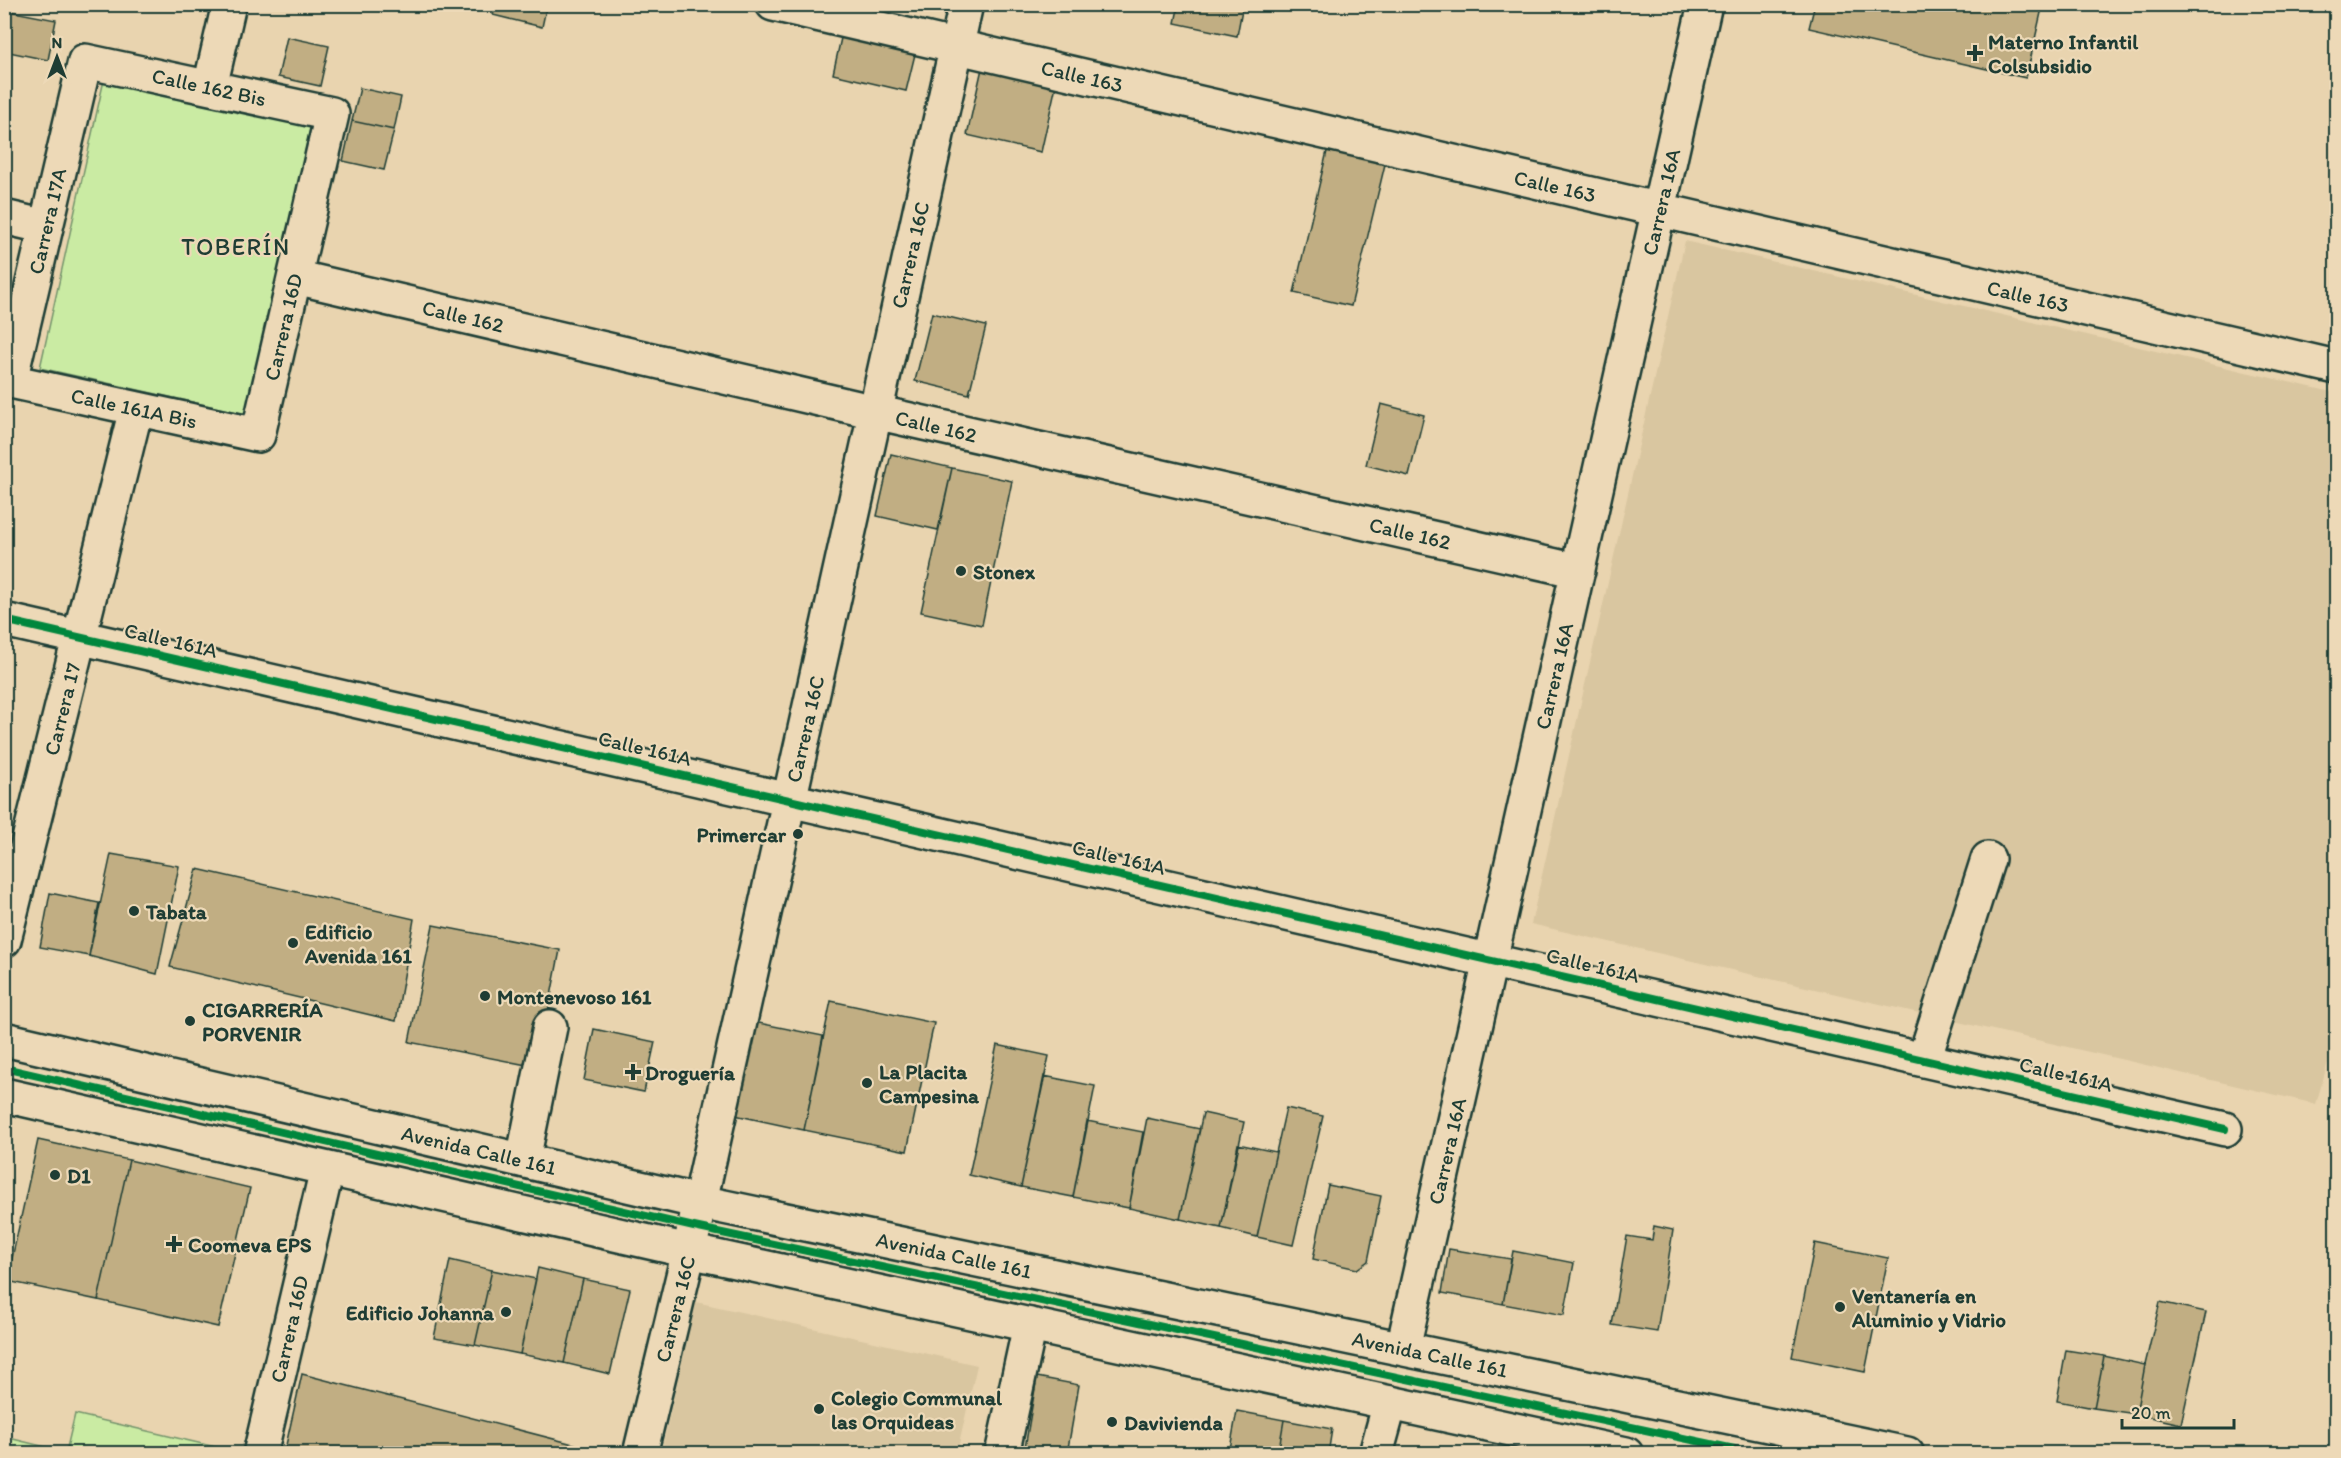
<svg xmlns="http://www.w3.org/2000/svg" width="2341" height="1458" viewBox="0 0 2341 1458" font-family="Itim,sans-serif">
	<rect width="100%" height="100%" fill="#e9d4af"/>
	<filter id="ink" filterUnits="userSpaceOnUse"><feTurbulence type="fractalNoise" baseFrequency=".0167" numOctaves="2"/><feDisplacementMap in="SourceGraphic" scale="12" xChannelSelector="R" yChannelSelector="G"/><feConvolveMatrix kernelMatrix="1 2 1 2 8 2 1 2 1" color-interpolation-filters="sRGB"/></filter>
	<g filter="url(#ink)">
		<path fill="#d9c6a0" d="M1685,241L2336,393V1034L2316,1104L1531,924Z
			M696,1302L977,1365L957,1453H661Z"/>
		<path fill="#caeba3" stroke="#74946c" stroke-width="1.5" d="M104,80L311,125L246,414L40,368Z
			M75,1414L241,1453H5V1437L66,1452Z"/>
		<path fill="#c1ae83" stroke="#1f3d34" stroke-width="1.5" d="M496,4H547L542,27L493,15Z
			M1179,4H1243L1237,36L1175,23Z
			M1815,4H2043L2026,78L1809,28Z
			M4,10L56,20L48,60L4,51Z
			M843,29L917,46L906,91L833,74Z
			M287,37L329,46L320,86L278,77Z
			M983,64L1057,81L1041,152L967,135Z
			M360,88L401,97L394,130L352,121Z
			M352,121L394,130L384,170L343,161Z
			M1328,147L1386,160L1351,306L1294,293Z
			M932,313L986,326L969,394L915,381Z
			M1381,404L1424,415L1409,476L1366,465Z
			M891,454L952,468L938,530L877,516Z
			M952,468L1012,481L982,625L921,612Z
			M111,854L179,866L157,974L89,956Z
			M197,869L414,919L396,1021L170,967Z
			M50,893L99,903L89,956L40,947Z
			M433,925L560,950L537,1067L409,1042Z
			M831,1001L934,1023L907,1151L804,1130Z
			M749,1021L823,1036L804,1130L730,1114Z
			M594,1029L655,1042L644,1092L584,1080Z
			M997,1045L1049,1056L1021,1187L969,1175Z
			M1044,1076L1095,1086L1073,1197L1021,1187Z
			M1286,1108L1323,1116L1293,1245L1257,1237Z
			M1203,1113L1244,1122L1221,1228L1180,1219Z
			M1147,1118L1200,1129L1180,1219L1129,1208Z
			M1087,1121L1143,1132L1129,1208L1073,1197Z
			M38,1140L129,1160L98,1300L7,1281Z
			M1238,1144L1276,1152L1257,1237L1221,1228Z
			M129,1160L250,1188L218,1327L98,1300Z
			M1328,1185L1381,1196L1368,1261L1357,1269L1313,1259Z
			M1654,1226L1673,1230L1657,1332L1612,1325L1627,1236L1652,1240Z
			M1815,1243L1888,1258L1865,1372L1792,1357Z
			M1449,1249L1511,1259L1503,1304L1442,1293Z
			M1513,1251L1574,1263L1564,1315L1503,1304Z
			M450,1260L492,1270L475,1345L434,1338Z
			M538,1268L583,1279L564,1363L520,1354Z
			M492,1270L536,1279L520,1354L475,1345Z
			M583,1279L630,1289L610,1374L564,1363Z
			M2160,1302L2206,1312L2181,1424L2136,1414L2145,1365Z
			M2066,1350L2104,1356L2094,1408L2057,1401Z
			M2104,1356L2145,1365L2136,1414L2094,1408Z
			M302,1374L612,1454H284Z
			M1037,1377L1079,1385L1067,1454H1024Z
			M1237,1411L1284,1420L1278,1454H1229Z
			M1284,1420L1332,1429L1328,1454H1278Z"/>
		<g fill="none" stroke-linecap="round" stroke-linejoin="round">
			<g stroke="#1f3d34" stroke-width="38">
				<path id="minor" d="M773,4L2336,367
					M85,61L332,114L258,435L10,381Z
					M210,87L229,4
					M4,217L46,227
					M295,277L875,412L1578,571
					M4,620L2225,1129
					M4,940L136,409
					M1924,1060L1988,859
					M523,1160L550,1027
					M1403,1348L1705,4
					M260,1454L327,1169
					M640,1454L689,1251L966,4
					M1002,1454L1030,1325
					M1376,1454L1390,1403"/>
			</g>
			<g stroke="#1f3d34" stroke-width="38">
				<path id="major" d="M4,1039L700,1202L1907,1454
					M4,1095L689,1251L1626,1454"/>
			</g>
			<use href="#minor" stroke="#edd9b7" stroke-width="33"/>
			<use href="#major" stroke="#edd9b7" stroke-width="33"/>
			<g stroke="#edd9b7" stroke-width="11">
				<path id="cycleway" d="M4,620L2225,1129
					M4,1068L694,1227L1758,1454"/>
			</g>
			<use href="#cycleway" stroke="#00873e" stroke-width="8"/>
		</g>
	</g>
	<g fill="#1f3d34" stroke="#edd9b7" stroke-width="2">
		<path d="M1972 44h6v6h6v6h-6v6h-6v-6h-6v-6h6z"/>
		<circle cx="961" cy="571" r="6"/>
		<circle cx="798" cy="834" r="6"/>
		<circle cx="134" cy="911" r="6"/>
		<circle cx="293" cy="943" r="6"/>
		<circle cx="485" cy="996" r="6"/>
		<circle cx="190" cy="1021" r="6"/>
		<path d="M630 1063h6v6h6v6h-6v6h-6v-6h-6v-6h6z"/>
		<circle cx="867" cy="1083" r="6"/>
		<circle cx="55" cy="1175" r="6"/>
		<path d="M171 1235h6v6h6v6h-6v6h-6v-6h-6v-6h6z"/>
		<circle cx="1840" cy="1307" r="6"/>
		<circle cx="506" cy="1312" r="6"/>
		<circle cx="819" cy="1409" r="6"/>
		<circle cx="1112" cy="1422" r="6"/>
	</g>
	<g text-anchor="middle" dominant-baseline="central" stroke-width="4.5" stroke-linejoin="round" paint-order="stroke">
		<g font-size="21" font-weight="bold" fill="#1f3d34" stroke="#edd9b7" text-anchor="start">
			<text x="1988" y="41">Materno Infantil<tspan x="1988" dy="24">Colsubsidio</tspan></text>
			<text x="973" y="571">Stonex</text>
			<text x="786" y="834" text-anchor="end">Primercar</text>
			<text x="146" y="911">Tabata</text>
			<text x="305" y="931">Edificio<tspan x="305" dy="24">Avenida 161</tspan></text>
			<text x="497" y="996">Montenevoso 161</text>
			<text x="202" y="1009">CIGARRERÍA<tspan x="202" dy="24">PORVENIR</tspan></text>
			<text x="879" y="1071">La Placita<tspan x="879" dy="24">Campesina</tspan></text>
			<text x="645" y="1072">Droguería</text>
			<text x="67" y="1175">D1</text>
			<text x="188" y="1244">Coomeva EPS</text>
			<text x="1852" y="1295">Ventanería en<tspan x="1852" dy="24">Aluminio y Vidrio</tspan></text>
			<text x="494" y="1312" text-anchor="end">Edificio Johanna</text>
			<text x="831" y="1397">Colegio Communal<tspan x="831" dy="24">las Orquideas</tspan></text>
			<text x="1124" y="1422">Davivienda</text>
		</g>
		<g font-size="21" fill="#1f3d34" stroke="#edd9b7">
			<text transform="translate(1082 76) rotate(13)">Calle 163</text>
			<text transform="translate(209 87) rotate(12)">Calle 162 Bis</text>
			<text transform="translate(1555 186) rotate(13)">Calle 163</text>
			<text transform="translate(1661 202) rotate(-77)">Carrera 16A</text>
			<text transform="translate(47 221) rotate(-77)">Carrera 17A</text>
			<text transform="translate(910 255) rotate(-77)">Carrera 16C</text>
			<text transform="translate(2028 296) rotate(13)">Calle 163</text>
			<text transform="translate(463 316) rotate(13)">Calle 162</text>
			<text transform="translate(283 327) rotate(-77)">Carrera 16D</text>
			<text transform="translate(134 408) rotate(12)">Calle 161A Bis</text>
			<text transform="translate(936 426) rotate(13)">Calle 162</text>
			<text transform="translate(1410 533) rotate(13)">Calle 162</text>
			<text transform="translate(171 640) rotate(13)">Calle 161A</text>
			<text transform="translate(1554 676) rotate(-77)">Carrera 16A</text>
			<text transform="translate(62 709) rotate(-76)">Carrera 17</text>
			<text transform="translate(805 729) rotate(-77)">Carrera 16C</text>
			<text transform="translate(645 748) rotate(13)">Calle 161A</text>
			<text transform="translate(1119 857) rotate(13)">Calle 161A</text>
			<text transform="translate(1593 965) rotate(13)">Calle 161A</text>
			<text transform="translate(2066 1074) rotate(13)">Calle 161A</text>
			<text transform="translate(479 1150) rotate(13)">Avenida Calle 161</text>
			<text transform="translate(1447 1151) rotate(-77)">Carrera 16A</text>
			<text transform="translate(954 1255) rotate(12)">Avenida Calle 161</text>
			<text transform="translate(675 1309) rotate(-76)">Carrera 16C</text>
			<text transform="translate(289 1329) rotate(-77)">Carrera 16D</text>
			<text transform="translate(1430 1354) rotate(12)">Avenida Calle 161</text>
		</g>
		<g font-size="24" letter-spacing="1.5" fill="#1f3d34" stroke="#edd9b7">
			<text x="236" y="246">TOBERÍN</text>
		</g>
	</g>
	<rect width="2341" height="1458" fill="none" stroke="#edd9b7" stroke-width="24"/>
	<rect x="12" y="12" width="2317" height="1434" fill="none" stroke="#1f3d34" stroke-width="2" filter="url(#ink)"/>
	<g transform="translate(57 57)" stroke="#edd9b7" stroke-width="4.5" paint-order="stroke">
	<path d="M0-4.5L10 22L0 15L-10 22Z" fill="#1f3d34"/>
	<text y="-9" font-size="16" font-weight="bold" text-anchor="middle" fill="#1f3d34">N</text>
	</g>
	<path d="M2122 1419v9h112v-9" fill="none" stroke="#1f3d34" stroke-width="3"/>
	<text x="2131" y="1419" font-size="18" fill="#1f3d34" stroke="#edd9b7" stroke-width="4.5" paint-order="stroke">20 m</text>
</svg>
